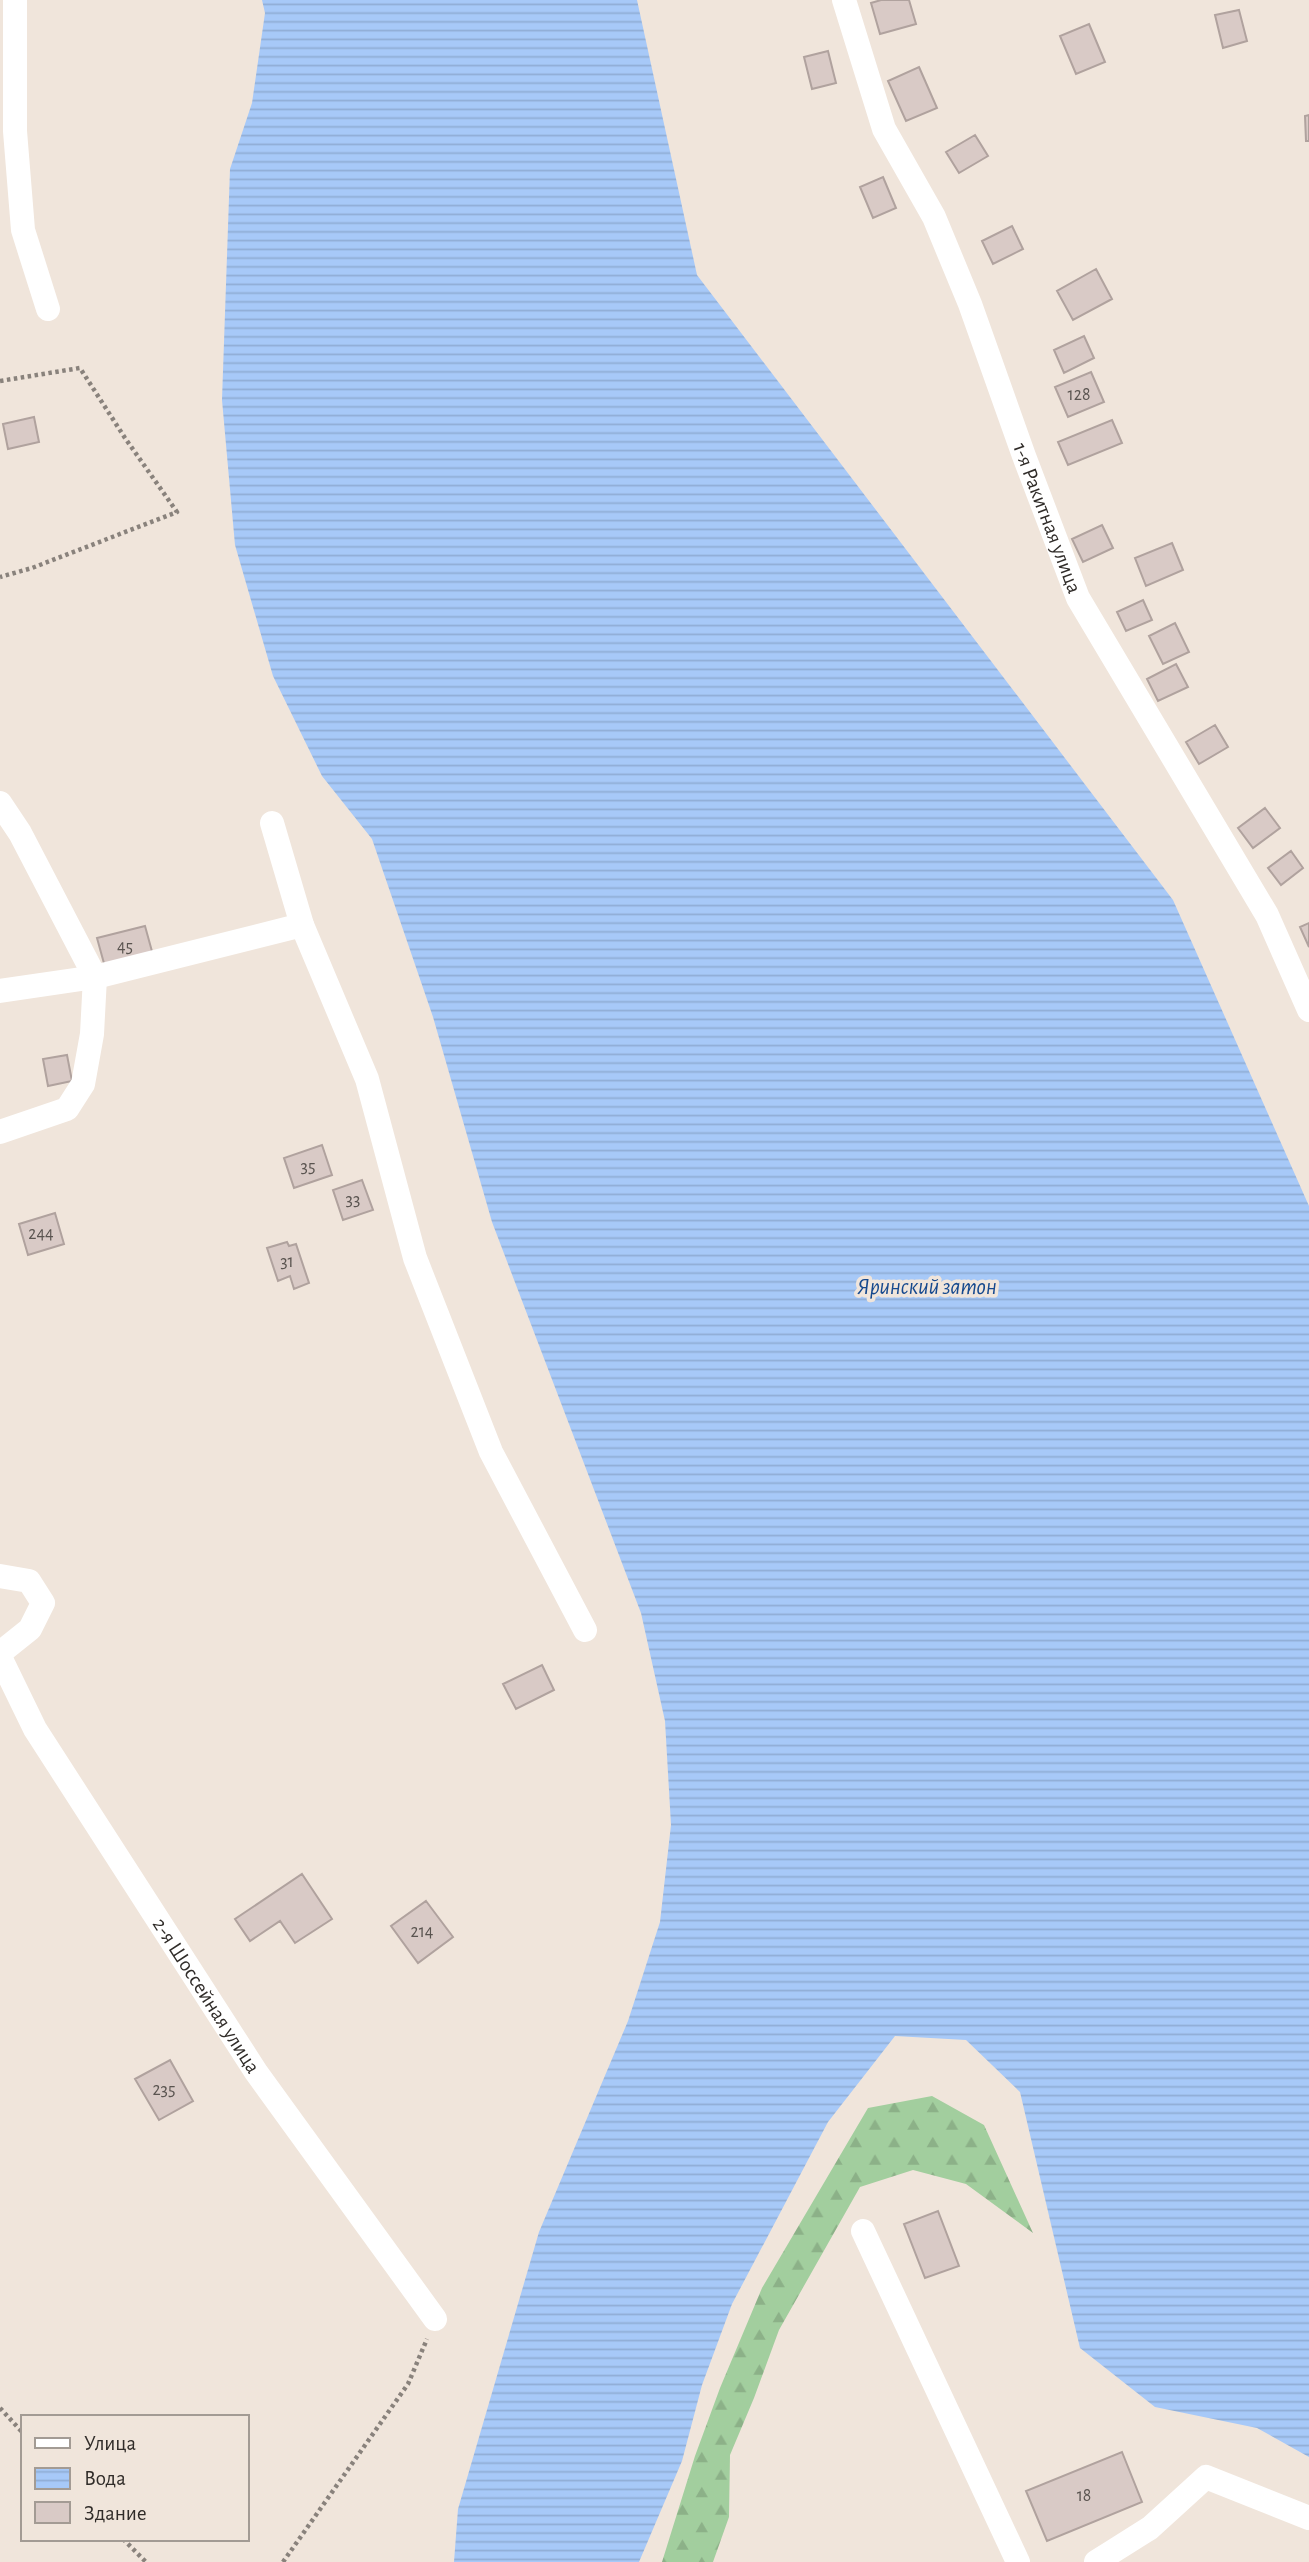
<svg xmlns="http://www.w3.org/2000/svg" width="1309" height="2562" viewBox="0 0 1309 2562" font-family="'Alegreya Sans',sans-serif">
	<defs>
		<pattern id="forest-firs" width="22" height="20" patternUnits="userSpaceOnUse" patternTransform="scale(1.75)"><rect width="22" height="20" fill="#a2ce9e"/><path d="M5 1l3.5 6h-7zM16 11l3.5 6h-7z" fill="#8cb188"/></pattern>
		<pattern id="water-rules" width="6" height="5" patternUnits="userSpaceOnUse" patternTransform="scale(1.75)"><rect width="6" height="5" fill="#a7c9f8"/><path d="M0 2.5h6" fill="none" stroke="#90add5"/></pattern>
	</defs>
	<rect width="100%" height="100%" fill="#f0e5db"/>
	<path fill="url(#forest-firs)" d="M932,2096L984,2125L1033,2233L966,2184L913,2170L860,2187L779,2330L754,2398L730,2455L729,2517L713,2562H662L695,2456L720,2388L762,2288L868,2108Z"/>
	<path fill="url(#water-rules)" d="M262,0H637L697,275L1173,900L1309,1206V2457L1257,2428L1155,2407L1080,2348L1020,2092L966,2040L895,2036L828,2122L732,2304L702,2385L682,2461L639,2562H454L458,2509L539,2232L628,2021L660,1922L671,1825L665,1721L641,1613L492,1222L433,1017L372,839L322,776L273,676L235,545L222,400L230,169L252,103L265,13Z"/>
	<path fill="#d9cac6" stroke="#b0a29e" stroke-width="2" d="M881,0H909L916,24L880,34L871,3Z
		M1239,10L1247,41L1223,48L1215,15Z
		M1089,24L1105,62L1076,74L1060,36Z
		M828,51L836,83L812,89L804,57Z
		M919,67L937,108L906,121L888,81Z
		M1309,115V141H1306L1305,116Z
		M975,135L988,156L959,173L946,152Z
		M883,177L896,208L873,218L860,187Z
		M1012,226L1023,249L993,264L982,241Z
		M1096,269L1112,299L1073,320L1057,291Z
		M1084,336L1094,358L1064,373L1054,350Z
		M1091,372L1104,402L1068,417L1055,387Z
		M34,417L39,442L8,449L3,424Z
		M1112,420L1122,443L1068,465L1058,442Z
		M1102,525L1113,548L1083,562L1072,539Z
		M1172,543L1183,570L1146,586L1135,558Z
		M1143,600L1152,620L1126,631L1117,612Z
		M1175,623L1189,652L1163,664L1149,636Z
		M1176,664L1188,687L1158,701L1147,679Z
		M1215,725L1228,747L1199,764L1186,742Z
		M1265,808L1280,828L1253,848L1238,828Z
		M1291,851L1303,868L1281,885L1268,868Z
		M1309,923V947L1300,927Z
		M145,926L153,955L105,967L97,938Z
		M67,1055L72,1081L48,1086L43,1059Z
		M322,1145L332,1175L294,1188L284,1158Z
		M362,1180L373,1210L343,1220L333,1190Z
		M55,1213L64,1244L28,1255L19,1224Z
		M287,1242L289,1246L296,1244L309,1283L294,1289L290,1276L278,1281L267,1248Z
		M542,1665L554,1690L516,1709L503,1684Z
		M302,1874L332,1919L295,1943L280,1921L250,1941L235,1919Z
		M426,1901L453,1937L418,1963L391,1926Z
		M170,2060L193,2101L159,2120L135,2079Z
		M938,2211L959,2266L925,2278L904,2224Z
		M1122,2452L1142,2502L1047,2541L1026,2491Z"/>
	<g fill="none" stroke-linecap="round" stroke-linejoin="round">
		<path stroke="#89827c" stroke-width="4.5" stroke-dasharray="3.5 3.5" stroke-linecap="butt" d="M0,381L80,368L125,438L177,512L32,568L0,577
			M0,2408L23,2433
			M123,2539L146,2562
			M283,2562L408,2384L427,2339"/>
		<g stroke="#fff" stroke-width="24">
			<path d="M15,0V131L23,230L48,309"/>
			<path id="s1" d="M844,0L884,129L934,217L970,304L1024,456L1078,598L1267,915L1309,1010"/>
			<path d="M0,803L20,833L95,977L92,1034L83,1084L67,1109L0,1132"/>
			<path d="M272,823L302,925L367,1079L415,1258L491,1452L585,1630"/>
			<path d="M0,991L95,977L302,925"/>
			<path d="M0,1576L29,1581L43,1603L30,1629L0,1653"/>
			<path id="s2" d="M0,1657L35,1729L256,2072L435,2319"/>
			<path d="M863,2231L1018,2562"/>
			<path d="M1096,2562L1150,2528L1206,2477L1309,2518"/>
		</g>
	</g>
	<g text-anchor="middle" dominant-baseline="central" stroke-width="7" stroke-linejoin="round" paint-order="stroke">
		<g font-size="18" fill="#5a5450">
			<text x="1079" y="395">128</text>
			<text x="125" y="947">45</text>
			<text x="308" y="1167">35</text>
			<text x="353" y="1200">33</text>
			<text x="41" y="1234">244</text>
			<text x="287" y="1262">31</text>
			<text x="422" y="1932">214</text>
			<text x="164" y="2090">235</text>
			<text x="1084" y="2496">18</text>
		</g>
		<g font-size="21" fill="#302c29" stroke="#f0e5db">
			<text stroke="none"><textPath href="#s1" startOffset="558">1-я Ракитная улица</textPath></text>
			<text stroke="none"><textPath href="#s2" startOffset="397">2-я Шоссейная улица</textPath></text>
		</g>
		<g font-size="23" font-style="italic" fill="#16498e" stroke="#f0e5db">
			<text x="927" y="1287">Яринский затон</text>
		</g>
	</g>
	<rect x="21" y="2415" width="228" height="126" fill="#f0e5db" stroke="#a39b94" stroke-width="2"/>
	<rect x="35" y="2438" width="35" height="10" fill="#ffffff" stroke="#a39b94" stroke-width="2"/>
	<text x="84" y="2450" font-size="21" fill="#302c29">Улица</text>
	<rect x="35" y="2468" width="35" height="21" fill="url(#water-rules)" stroke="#a39b94" stroke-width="2"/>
	<text x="84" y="2485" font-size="21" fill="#302c29">Вода</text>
	<rect x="35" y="2502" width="35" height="21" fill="#d9cac6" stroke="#a39b94" stroke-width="2"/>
	<text x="84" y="2520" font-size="21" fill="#302c29">Здание</text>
</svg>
